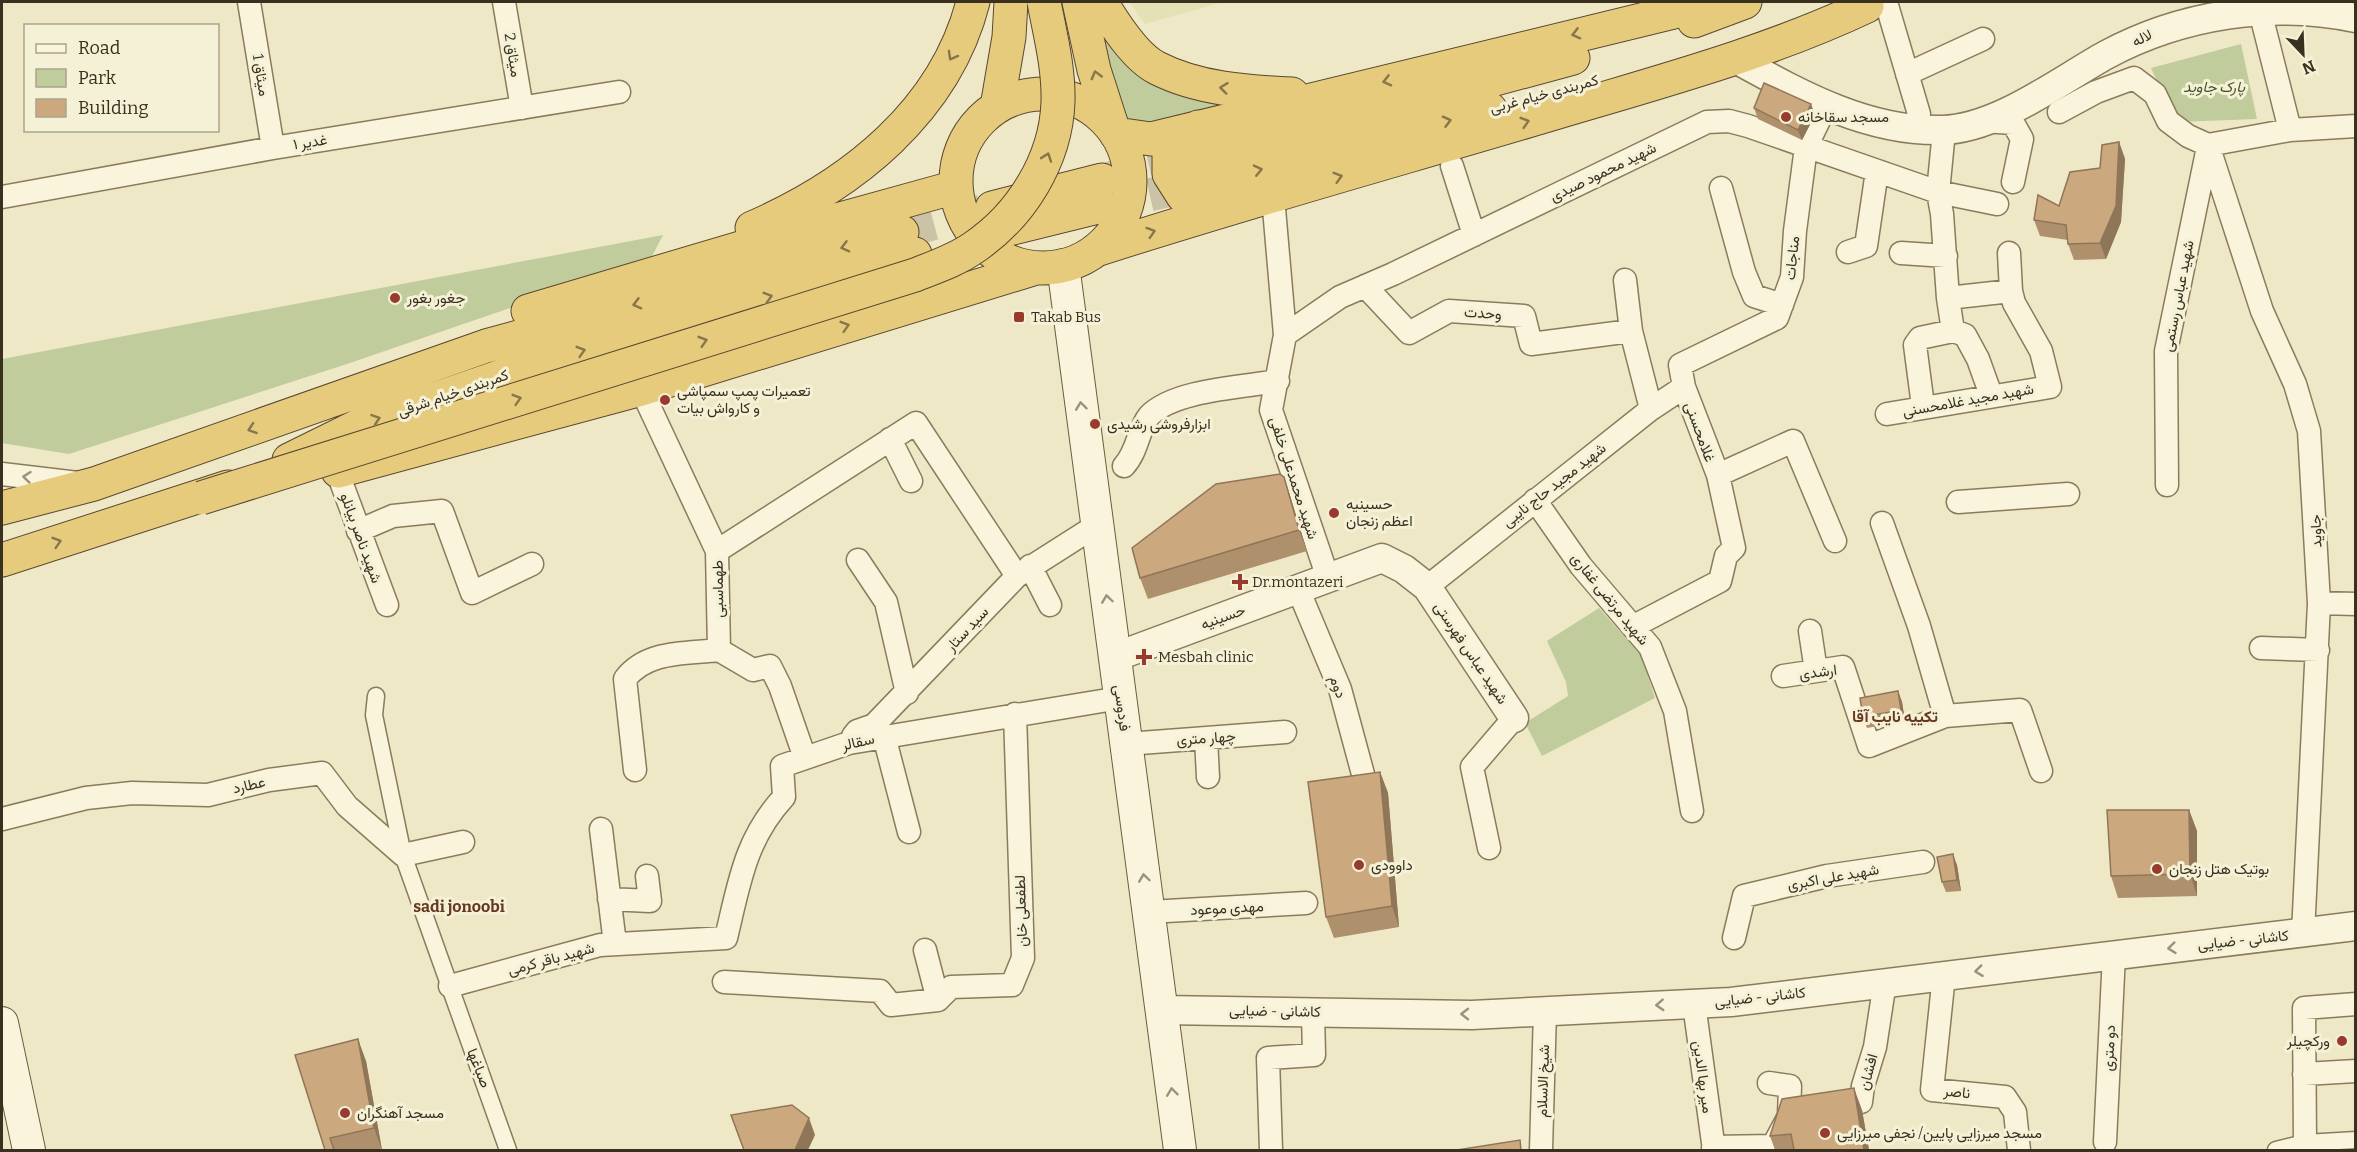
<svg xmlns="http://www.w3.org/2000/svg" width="2357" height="1152" viewBox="0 0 2357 1152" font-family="Bitter,Vazirmatn,serif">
	<rect width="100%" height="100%" fill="#eee8c7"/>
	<path fill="#e4e2b4" d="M1129,2H1223L1145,24Z"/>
	<path fill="#c0cc9b" d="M1088,21L1268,100L1153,129L1121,124Z
		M2241,44L2257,119L2176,122L2151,68Z
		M663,235L650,260L347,364L69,454L2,443V359Z
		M1599,608L1641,655L1655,698L1542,756L1525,723L1568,696L1566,682L1547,641Z"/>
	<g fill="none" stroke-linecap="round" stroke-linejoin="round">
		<path stroke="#cac3a6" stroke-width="33" stroke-dasharray="33 16" stroke-linecap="butt" d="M1102,180L1192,158
			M1102,206L1201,183
			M902,232L992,208"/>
		<g stroke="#8a7b5c" stroke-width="19">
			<path id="pedestrian" d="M376,696L374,715L403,855L508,1150
				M2276,1150L2305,1143L2356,1140"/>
		</g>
		<g stroke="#8a7b5c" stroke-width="25">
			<path id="minor" d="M249,2L273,148
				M504,2L522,108
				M1886,2L1919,114
				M2259,7L2290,130
				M1907,74L1983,39
				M2059,112L2096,92L2134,78L2155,94L2168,121L2188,136L2208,145L2290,130L2356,126
				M1983,121L2013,123L2022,139L2013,182
				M2208,145L2262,311L2295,384L2309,431L2319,603L2303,934
				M1452,166L1474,235
				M1721,188L1744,272L1754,296L1782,305
				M2,197L273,148L619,92
				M1273,197L1285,335L1271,410L1328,578
				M1848,252L1866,246L1877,171
				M1901,253L1946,256
				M2009,253L2011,291
				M1625,280L1631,331
				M1365,286L1409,333L1449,311L1524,316L1531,344L1631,331L1651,409
				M1948,298L1953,331L1965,335L1978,359L1991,395
				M1285,335L1340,297L1393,274L1707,122L1729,121L1748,126L1938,192L1997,204
				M641,389L717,551L719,650L753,670L770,666L780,686L805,758
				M1923,406L1915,345L1920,338L1953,331
				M1887,414L2050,387L2041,351L2014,303L2011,291L1948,298L1942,214L1938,192L1944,131
				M890,439L911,481
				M1124,466C1138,451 1138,429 1149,416C1173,390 1243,387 1278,381
				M337,471L387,605
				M2,474L78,483
				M1718,475L1793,441L1835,541
				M2167,485L2166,351L2208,147
				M1535,500L1581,566L1650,647L1675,711L1692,811
				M1958,502L2068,494
				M1882,523L1919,626L1945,716
				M358,531L393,516L442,511L472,593L532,564
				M717,551L916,423L1017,576
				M858,560L886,602L907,693
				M1030,566L1050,605
				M1427,587L1651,409L1684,387
				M1298,589L1340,689L1367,789
				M2319,603L2356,604
				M1634,626L1720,581L1726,556L1734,548L1718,475L1684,387L1680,365L1777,318L1792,277L1795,231L1806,147L1826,106
				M1810,631L1816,671
				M2261,648L2318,650
				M1783,676L1843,667L1869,746L1945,716L2020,710L2041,771
				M853,736L857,731L874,725L1017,576L1097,525
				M884,736L909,832
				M1206,738L1208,777
				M1127,744L1285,732
				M635,770L625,679C647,650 686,654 719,650
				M2,819L86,798L132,793L208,795L269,780L322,773L347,806L403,855L463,842
				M601,829L615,944
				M1489,848L1472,767L1514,718
				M609,899L650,901L647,876
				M1149,912L1306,903
				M1734,938L1744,896L1827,876L1923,862
				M925,950L938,1000
				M1944,975L1932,1090L2005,1097L2015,1112L2019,1150
				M724,982L880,991L891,1005L938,1000L951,987L1012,985L1023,958L1015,714
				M450,986L600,945L726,938C739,884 745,839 784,797L782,766L849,743L1120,698
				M1694,1004L1714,1150
				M2304,1074L2356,1071
				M1769,1083L1790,1086L1789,1116
				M1831,1108L1861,1102L1863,1086L1875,1047L1885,982
				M2105,1142L2114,954
				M2305,1143L2304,1008L2356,1004
				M1713,1147L1773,1146L1788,1118
				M1271,1150L1268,1058L1314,1055L1313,1012
				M1541,1150L1545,1011"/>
		</g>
		<g stroke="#8a7b5c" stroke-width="31">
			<path id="tertiary" d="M1734,58C1798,93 1866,132 1942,130C1997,129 2059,81 2106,55C2180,15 2272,0 2356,18
				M1115,657L1382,558L1404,569L1427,587L1514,718
				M1162,1010L1472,1015L1731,1002L2356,926"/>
		</g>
		<g stroke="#6c5c3f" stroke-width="34">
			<path id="secondary" d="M1063,265L1180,1150
				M2,1023L29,1150"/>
		</g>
		<g stroke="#584830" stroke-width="35">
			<path id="trunk" d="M1079,2L1094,70L1113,129
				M1101,2C1113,22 1135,57 1157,68C1198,89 1247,92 1292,94
				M1694,21L1745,2
				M956 181a87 87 0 1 1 174 0a87 87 0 1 1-174 0Z
				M997,107L1009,37L1011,2
				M1198,127L1177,140L1169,155V174L1183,196L1211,213
				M1116,134L1151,139L1715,2
				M1192,158L1289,135L1573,58
				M1201,183L1490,109
				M992,208L1102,180
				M752,228C852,185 945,111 973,2
				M1001,231L1102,206
				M1096,250C1254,199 1415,155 1575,107C1673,78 1774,50 1867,6
				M528,311L804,229L956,187
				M289,460L362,424L510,373L915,254
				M338,471L641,389L1036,268
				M2,508L94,484L486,346L902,232
				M2,560L228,487"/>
		</g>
		<use href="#pedestrian" stroke="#f9f4db" stroke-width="16"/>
		<use href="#minor" stroke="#f9f4db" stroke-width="22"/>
		<use href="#tertiary" stroke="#f9f4db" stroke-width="28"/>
		<use href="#secondary" stroke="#f9f4db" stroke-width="32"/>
		<use href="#trunk" stroke="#e6cb7d" stroke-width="33"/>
		<g stroke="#584830" stroke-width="35" stroke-linecap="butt">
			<path id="trunk-bridge" d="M201,498L915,275C935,267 956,260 973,248C1021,216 1056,160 1058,102C1059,68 1050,34 1044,2"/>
		</g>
		<use href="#trunk-bridge" stroke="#e6cb7d" stroke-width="33"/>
	</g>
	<path fill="#af906c" d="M1754,108L1815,115L1802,140L1758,119Z
		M2119,142L2125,159L2121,222L2106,259L2074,260L2068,244V240L2040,236L2034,220L2059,206L2100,168Z
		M1284,477L1291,499L1307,551L1148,599L1140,578Z
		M1898,691L1902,702L1905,721L1867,728L1863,717Z
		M1380,772L1388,793L1399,927L1334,938L1326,917Z
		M2189,810L2197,831V896L2118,898L2111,876Z
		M1957,865L1961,891L1946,892L1942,882Z
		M366,1061L382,1150H325Z
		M1862,1110L1869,1150H1775L1770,1136Z"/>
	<path fill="#8f7658" d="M1811,104L1815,115L1802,140L1798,130Z
		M2119,142L2125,159L2121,222L2106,259L2100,243Z
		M1284,477L1291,499L1307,551L1299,530Z
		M1898,691L1902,702L1905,721L1901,710Z
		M1380,772L1388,793L1399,927L1392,906Z
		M2189,810L2197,831V896L2190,874Z
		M1953,854L1957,865L1961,891L1957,880Z
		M358,1039L366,1061L382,1150L374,1128Z
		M1854,1088L1862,1110L1869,1150H1864Z
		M809,1118L815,1135L808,1150H795Z"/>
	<path fill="#cca87e" stroke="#8f7658" stroke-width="1.5" d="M1764,83L1811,104L1798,130L1754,108Z
		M2119,142L2116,206L2100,243L2068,244L2066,225L2034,220L2038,195L2059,206L2070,172L2100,168L2102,145Z
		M1280,474L1284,477L1299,530L1140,578L1132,548L1216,484Z
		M1898,691L1901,710L1863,717L1860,698Z
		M1380,772L1392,906L1326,917L1308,782Z
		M2107,810H2189L2190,874L2111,876Z
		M1953,854L1957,880L1942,882L1937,857Z
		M358,1039L374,1128L330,1138L334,1150H325L295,1055Z
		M1854,1088L1864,1150H1794L1791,1134L1770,1136L1782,1099Z
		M792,1105L809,1118L795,1150H744L731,1115Z
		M1520,1140L1521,1150H1457Z"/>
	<defs><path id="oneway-chevron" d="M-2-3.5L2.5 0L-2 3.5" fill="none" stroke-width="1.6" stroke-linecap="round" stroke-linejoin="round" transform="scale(1.5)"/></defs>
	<g stroke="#87764a">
		<use href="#oneway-chevron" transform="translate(1576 34) rotate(166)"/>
		<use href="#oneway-chevron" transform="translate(952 56) rotate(119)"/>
		<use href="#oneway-chevron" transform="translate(1096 75) rotate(-105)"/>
		<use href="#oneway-chevron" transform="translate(1387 81) rotate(166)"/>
		<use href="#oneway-chevron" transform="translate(1224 88) rotate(-173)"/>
		<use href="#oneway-chevron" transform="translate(1447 121) rotate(-15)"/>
		<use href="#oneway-chevron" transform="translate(1525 122) rotate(-17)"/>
		<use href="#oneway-chevron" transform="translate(1047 157) rotate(-71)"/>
		<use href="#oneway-chevron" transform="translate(1258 170) rotate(-13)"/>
		<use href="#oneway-chevron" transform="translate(1338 177) rotate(-16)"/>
		<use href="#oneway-chevron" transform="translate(1151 232) rotate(-18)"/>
		<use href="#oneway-chevron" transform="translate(845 247) rotate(165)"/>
		<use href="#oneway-chevron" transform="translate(768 297) rotate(-16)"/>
		<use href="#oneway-chevron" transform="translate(637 304) rotate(165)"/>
		<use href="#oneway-chevron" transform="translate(845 326) rotate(-17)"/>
		<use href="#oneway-chevron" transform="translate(703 341) rotate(-17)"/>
		<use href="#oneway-chevron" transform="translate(581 351) rotate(-17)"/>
		<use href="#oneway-chevron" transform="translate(517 399) rotate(-17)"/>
		<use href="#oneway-chevron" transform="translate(376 419) rotate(-19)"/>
		<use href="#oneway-chevron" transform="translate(252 429) rotate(161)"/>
		<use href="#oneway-chevron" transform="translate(57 542) rotate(-17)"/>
	</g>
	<g stroke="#9a927e">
		<use href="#oneway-chevron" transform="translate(1081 406) rotate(-97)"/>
		<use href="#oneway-chevron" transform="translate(27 477) rotate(-174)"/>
		<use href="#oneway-chevron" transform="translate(1107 599) rotate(-98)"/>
		<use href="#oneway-chevron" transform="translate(1144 878) rotate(-98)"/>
		<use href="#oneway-chevron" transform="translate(2172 948) rotate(174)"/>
		<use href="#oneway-chevron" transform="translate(1979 971) rotate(173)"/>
		<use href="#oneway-chevron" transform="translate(1660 1005) rotate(177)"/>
		<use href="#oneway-chevron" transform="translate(1465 1014) rotate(-180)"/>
		<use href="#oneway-chevron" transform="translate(1172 1092) rotate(-97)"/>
	</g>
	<g fill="#983a2d" stroke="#f5f1d7" stroke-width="2">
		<circle cx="1786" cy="117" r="6"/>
		<circle cx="395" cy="298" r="6"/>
		<rect x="1013" y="311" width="12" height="12" rx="3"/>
		<circle cx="665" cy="400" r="6"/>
		<circle cx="1095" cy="424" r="6"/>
		<circle cx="1334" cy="513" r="6"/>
		<path d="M1237 573h6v6h6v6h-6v6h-6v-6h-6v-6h6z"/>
		<path d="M1141 648h6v6h6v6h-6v6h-6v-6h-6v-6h6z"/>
		<circle cx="1359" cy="865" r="6"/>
		<circle cx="2157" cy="869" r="6"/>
		<circle cx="2342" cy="1041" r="6"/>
		<circle cx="345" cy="1113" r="6"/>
		<circle cx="1825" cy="1133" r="6"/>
	</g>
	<g text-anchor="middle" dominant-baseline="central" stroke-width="6" stroke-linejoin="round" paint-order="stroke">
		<g font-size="15" fill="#3a3020" stroke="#f5f1d7">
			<text transform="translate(2142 38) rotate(-26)">لاله</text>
			<text transform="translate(513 55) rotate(81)">میثاق 2</text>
			<text transform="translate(261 75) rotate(81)">میثاق 1</text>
			<text transform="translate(1544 94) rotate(-15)">کمربندی خیام غربی</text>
			<text transform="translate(310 142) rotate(-9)">غدیر ۱</text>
			<text transform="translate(1603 172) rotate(-26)">شهید محمود صیدی</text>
			<text transform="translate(1792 258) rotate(-84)">مناجات</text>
			<text transform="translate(2178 296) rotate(-79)">شهید عباس رستمی</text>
			<text transform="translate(1483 313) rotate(4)">وحدت</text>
			<text transform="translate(453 393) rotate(-19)">کمربندی خیام شرقی</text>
			<text transform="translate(1968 400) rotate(-10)">شهید مجید غلامحسنی</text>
			<text transform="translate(1700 432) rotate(70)">غلامحسنی</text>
			<text transform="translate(1294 478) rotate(72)">شهید محمدعلی خلفی</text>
			<text transform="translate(1554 485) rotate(-38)">شهید مجید حاج نایبی</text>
			<text transform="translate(2316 531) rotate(-92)">جاوید</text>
			<text transform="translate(361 538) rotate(70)">شهید ناصر بیانلو</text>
			<text transform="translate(718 589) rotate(-91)">طهماسبی</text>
			<text transform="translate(1610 599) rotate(51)">شهید مرتضی غفاری</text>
			<text transform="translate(1223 617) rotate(-20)">حسینیه</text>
			<text transform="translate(967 629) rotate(-47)">سید ستار</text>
			<text transform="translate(1471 653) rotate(56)">شهید عباس فهرستی</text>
			<text transform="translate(1818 672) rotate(-7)">ارشدی</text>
			<text transform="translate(1338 687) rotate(71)">دوم</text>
			<text transform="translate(1122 708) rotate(82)">فردوسی</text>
			<text transform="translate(1206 738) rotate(-4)">چهار متری</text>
			<text transform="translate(858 742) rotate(-13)">سقالر</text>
			<text transform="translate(249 785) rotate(-13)">عطارد</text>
			<text transform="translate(1833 877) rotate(-10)">شهید علی اکبری</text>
			<text transform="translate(1227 908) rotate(-3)">مهدی موعود</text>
			<text transform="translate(1021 911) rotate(-92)">لطفعلی خان</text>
			<text transform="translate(2243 940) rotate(-6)">کاشانی - ضیایی</text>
			<text transform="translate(551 959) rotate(-15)">شهید باقر کرمی</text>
			<text transform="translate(1760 997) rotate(-6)">کاشانی - ضیایی</text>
			<text transform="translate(1275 1011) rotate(1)">کاشانی - ضیایی</text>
			<text transform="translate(2109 1048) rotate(-87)">دو متری</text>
			<text transform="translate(479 1068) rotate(68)">صباغها</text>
			<text transform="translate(1868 1072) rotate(-75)">افشان</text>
			<text transform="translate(1703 1077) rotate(82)">میر بها الدین</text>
			<text transform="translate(1543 1081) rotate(-88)">شیخ الاسلام</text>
			<text transform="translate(1957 1092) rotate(6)">ناصر</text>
		</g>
		<g font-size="15" font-style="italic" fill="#445627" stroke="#f5f1d7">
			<text x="2214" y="87">پارک جاوید</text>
		</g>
		<g font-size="15" fill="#3a3020" stroke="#f5f1d7" text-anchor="start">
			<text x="1798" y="117">مسجد سقاخانه</text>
			<text x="407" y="298">جغور بغور</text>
			<text x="1031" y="317">Takab Bus</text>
			<text x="677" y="391">تعمیرات پمپ سمپاشی<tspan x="677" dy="17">و کارواش بیات</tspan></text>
			<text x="1107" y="424">ابزارفروشی رشیدی</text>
			<text x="1346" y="504">حسینیه<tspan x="1346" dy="17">اعظم زنجان</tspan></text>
			<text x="1252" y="582">Dr.montazeri</text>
			<text x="1158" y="657">Mesbah clinic</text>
			<text x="1371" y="865">داوودی</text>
			<text x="2169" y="869">بوتیک هتل زنجان</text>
			<text x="2330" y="1041" text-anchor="end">ورکچیلر</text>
			<text x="357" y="1113">مسجد آهنگران</text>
			<text x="1837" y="1133">مسجد میرزایی پایین/ نجفی میرزایی</text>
		</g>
		<g font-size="16" font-weight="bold" fill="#663820" stroke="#f5f1d7">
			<text x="1895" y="716">تکییه نایب آقا</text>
			<text x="459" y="906">sadi jonoobi</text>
		</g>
	</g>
	<rect width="2357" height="1152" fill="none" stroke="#3a3020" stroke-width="6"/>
	<rect x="24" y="24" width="195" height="108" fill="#f5f1d7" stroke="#aaa48e" stroke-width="1.5"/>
	<rect x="36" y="44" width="30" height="9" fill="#f9f4db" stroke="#aaa48e" stroke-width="1.5"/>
	<text x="78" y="54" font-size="18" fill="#3a3020">Road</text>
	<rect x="36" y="69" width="30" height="18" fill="#c0cc9b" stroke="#aaa48e" stroke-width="1.5"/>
	<text x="78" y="84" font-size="18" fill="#3a3020">Park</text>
	<rect x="36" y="99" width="30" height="18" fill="#cca87e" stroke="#aaa48e" stroke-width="1.5"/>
	<text x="78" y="114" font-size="18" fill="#3a3020">Building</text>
	<g transform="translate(2303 54) rotate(157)" stroke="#f5f1d7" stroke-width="4.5" paint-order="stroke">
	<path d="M0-4.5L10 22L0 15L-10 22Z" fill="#3a3020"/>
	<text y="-9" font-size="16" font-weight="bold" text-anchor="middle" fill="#3a3020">N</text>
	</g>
</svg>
